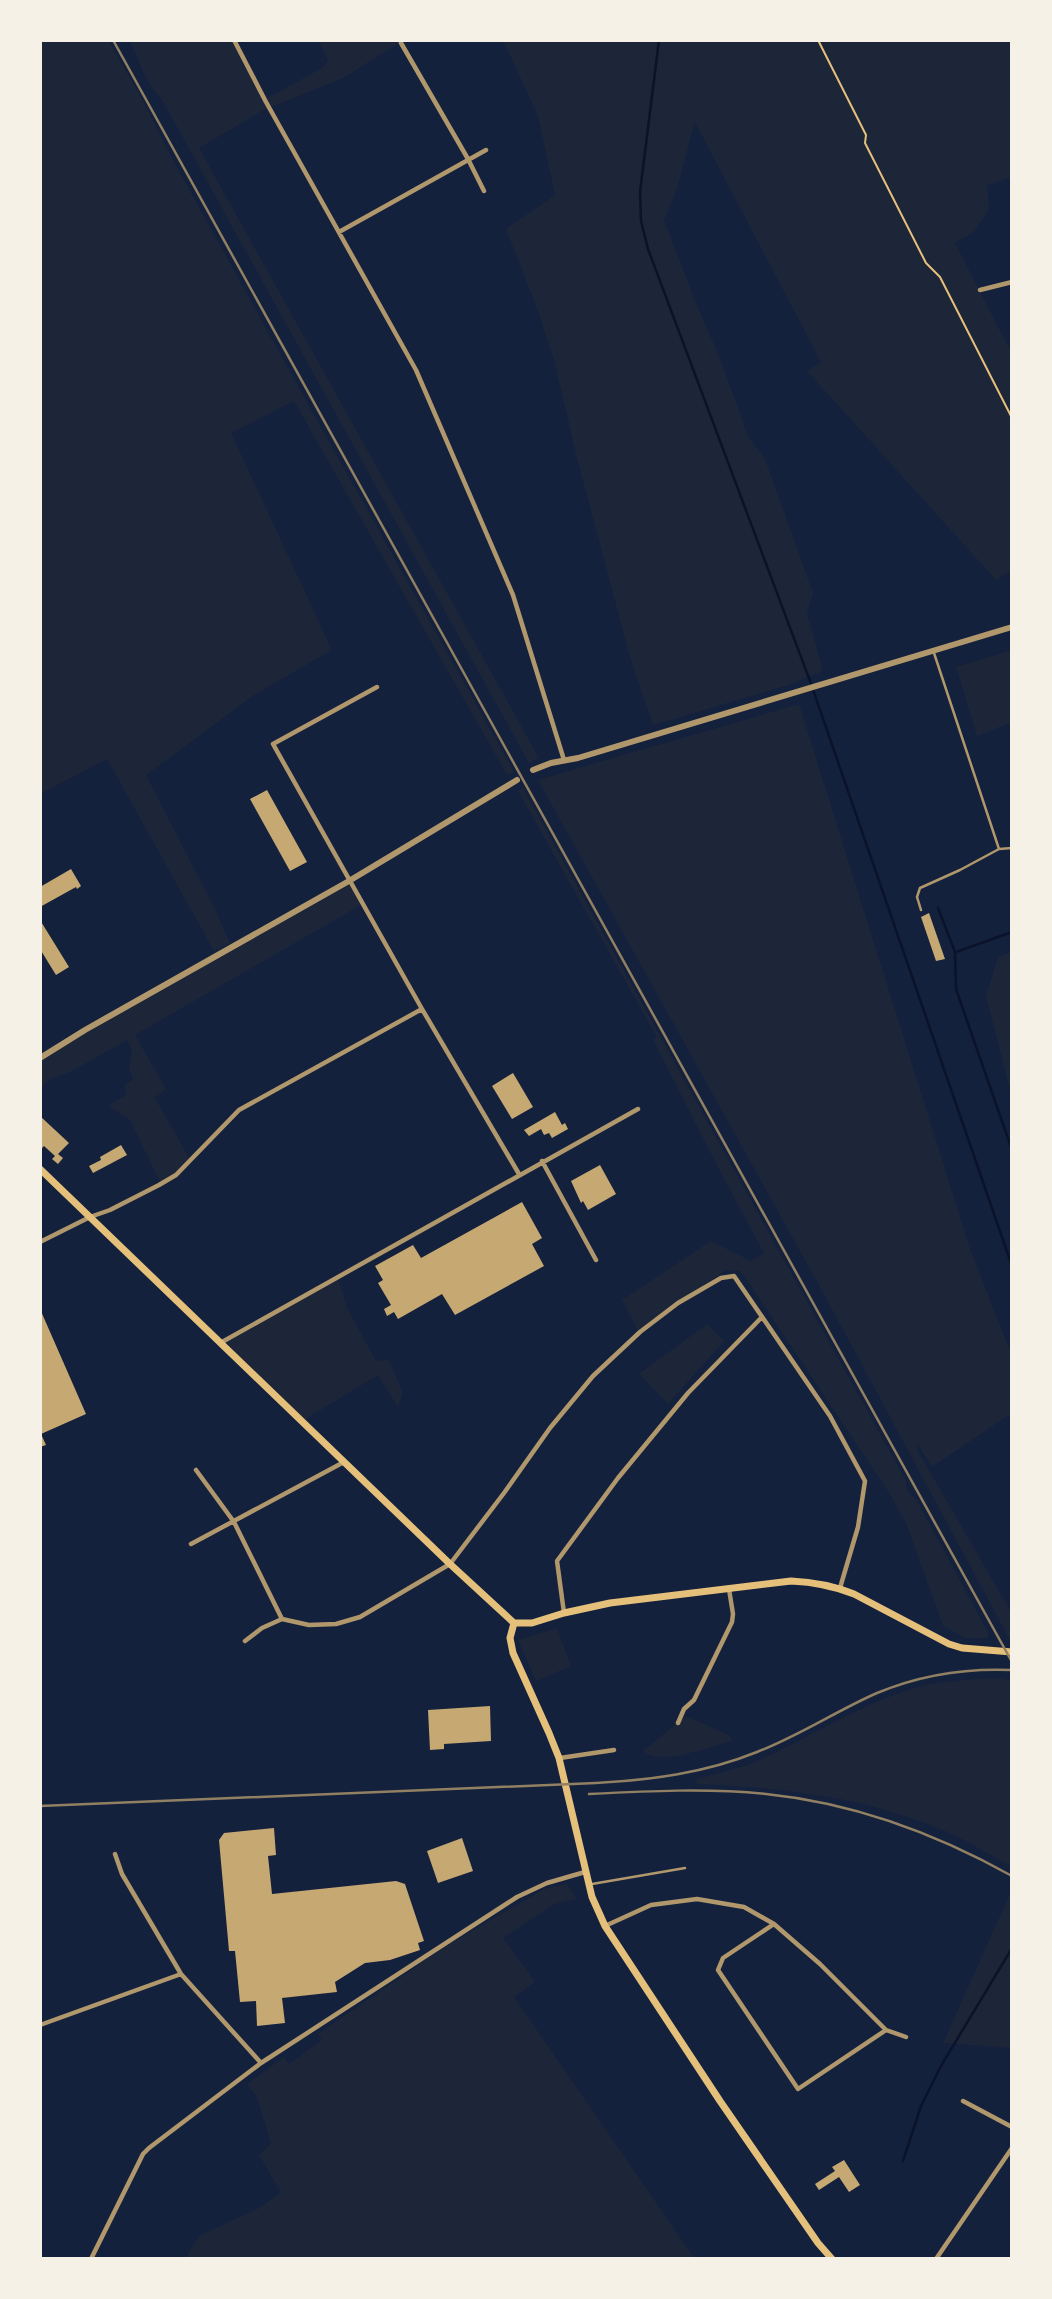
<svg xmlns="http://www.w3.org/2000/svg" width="1052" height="2299" viewBox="0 0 1052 2299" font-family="'Roboto Condensed',sans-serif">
	<rect width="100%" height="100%" fill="#14213d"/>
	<path fill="#1d2539" d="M40,40H108L142,99L174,162L303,395L514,772L507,775L294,401L231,433L332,650L254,695L146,775L216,911L230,943L214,951L107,759L40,794Z
		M129,40H232L267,108L199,148L539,758L529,763L161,98C145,84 139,59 129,40Z
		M319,40H404L343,78L271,107L266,99L322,68L328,61Z
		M503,40H1012V177L987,185L989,209L974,232L955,243L1012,354V570L996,580L807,371L821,362L695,122L676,192L664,220L694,298L719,356L749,438L765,459L813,593L807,613L823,671L789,685L653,725L631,661L577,458L554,360L537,308L506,229L555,195L538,116Z
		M1012,650V722L977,736L956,667Z
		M799,704L970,1249L1012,1356V1413L932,1467L917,1443L918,1451L1012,1614L1010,1640L826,1298L538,780Z
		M523,788L906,1481C906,1490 909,1494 916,1499L989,1634L987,1638H965L943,1626L906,1523L890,1494L741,1271L726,1270L638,1331L622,1300L711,1241L751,1261L764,1253L722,1175L653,1040L657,1037L518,791Z
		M348,883L361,905L135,1035L166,1089L155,1098L189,1158L175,1173L160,1182L130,1120L108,1106L127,1094L124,1086L133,1079L129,1068L132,1050L127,1040L72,1071L51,1079L40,1088V1060L52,1051Z
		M1012,952V1097L986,996L998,957Z
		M338,1278L347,1308L376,1361L388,1359L403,1392L398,1407L378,1375L304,1420L226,1343Z
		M707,1324L724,1341L668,1404L639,1374Z
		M557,1628L571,1666L536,1681L518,1640Z
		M997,1678L1012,1681V1867C990,1855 968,1841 945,1831C863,1796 785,1788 697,1784L696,1779C715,1774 735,1770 753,1763C804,1741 850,1710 902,1692C933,1681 965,1680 997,1678Z
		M686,1716L729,1735L732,1741C710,1746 661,1767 643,1751Z
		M567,1884L577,1899L554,1904L503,1938L535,1982L514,1997L695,2259H185L199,2236L261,2207L281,2192L259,2155L271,2144L257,2097L247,2084L284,2057L289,2064L322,2040L318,2034L446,1946L544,1889Z
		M1010,1894L1012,2048L943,2043Z"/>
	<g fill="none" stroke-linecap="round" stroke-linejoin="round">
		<path stroke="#0b132b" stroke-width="2.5" d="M659,40L640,192L641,221L648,249L810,681L1012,1266
			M938,908L955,952L956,989L1012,1150
			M956,952L1012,932
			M903,2161L921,2106L941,2066L1012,1948"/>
	</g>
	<path fill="#c6a872" d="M267,790L307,862L290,871L250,799Z
		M71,869L81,886L77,889L76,887L40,907V887Z
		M929,913L945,959L936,961L921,917Z
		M40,920L69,967L56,975L40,949Z
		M513,1073L533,1107L512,1119L492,1086Z
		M555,1112L562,1125L565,1123L568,1129L552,1138L549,1133L544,1135L541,1129L529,1136L524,1130Z
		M40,1116L69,1143L58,1154L63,1158L58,1164L52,1159L55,1156L44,1146L40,1150Z
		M121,1145L127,1155L93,1173L89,1166L101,1160L100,1157Z
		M600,1165L616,1194L588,1210L583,1201L581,1203L571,1181Z
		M522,1202L542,1238L532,1244L544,1266L455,1315L442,1294L398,1319L394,1312L387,1316L384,1309L391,1305L378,1283L383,1280L375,1266L413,1245L421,1258Z
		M40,1309L86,1414L41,1434L46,1445L40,1447Z
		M490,1706L491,1741L444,1744V1749L430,1750L428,1710Z
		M274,1828L276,1855L268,1856L272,1894L396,1881L405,1884L424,1941L418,1943L420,1950L390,1960L365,1963L335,1982L337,1992L282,1998L285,2023L257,2026L256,2001L240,2002L235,1951H229L219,1840L224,1833Z
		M462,1838L473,1871L438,1883L427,1851Z
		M844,2160L860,2185L849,2192L839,2177L819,2190L815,2184L835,2171L832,2167Z"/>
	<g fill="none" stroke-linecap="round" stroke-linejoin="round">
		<path stroke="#e5c07b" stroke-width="2" d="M818,40L866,135L865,143L926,263L940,277L1012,418"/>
		<path stroke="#b1986c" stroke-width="2.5" d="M933,650L999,849
			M921,910L917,897L920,888L960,870L999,849L1012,848
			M592,1884L685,1868"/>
		<path stroke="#b1986c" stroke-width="4.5" d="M234,40L266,102L416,370L513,595L564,760
			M401,43L468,159L484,191
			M339,232L486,150
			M980,290L1012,282
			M377,687L273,744L422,1009L519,1174
			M542,1161L596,1260
			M40,1242L90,1217L110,1210L159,1185L176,1175L239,1110L422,1009
			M222,1342L638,1109
			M196,1470L234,1522L282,1619
			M191,1544L344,1462
			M564,1613L557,1561L618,1478L688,1393L762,1317
			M245,1641L262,1628L282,1619L309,1625L336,1624L360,1617L450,1564L504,1493L550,1428L593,1376L640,1332L678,1303L721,1278L734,1276L830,1416L865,1481L858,1527L840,1588
			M678,1723L684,1709L694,1700L732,1622L733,1614L729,1589
			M560,1758L614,1750
			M115,1854L122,1874L181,1974L261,2063
			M774,1924L723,1958L718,1970L798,2089L886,2030
			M605,1926L651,1905L697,1899L744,1907L774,1924L820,1964L886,2030L906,2037
			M40,2025L181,1974
			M963,2101L1012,2127
			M91,2259L143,2154L149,2148L261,2063L517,1897L547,1883L585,1872
			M936,2259L1012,2148"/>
		<path stroke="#b1986c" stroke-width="6" d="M533,770L551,763L578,758L1012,627
			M40,1058L85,1030L349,881L517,780"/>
		<path stroke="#e5c07b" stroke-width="7" d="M40,1169L450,1564L514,1623H532L564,1613L610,1603L791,1581C813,1582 834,1586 854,1594L949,1644L962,1648L1012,1652
			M514,1623L510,1638L513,1653L549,1733L559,1758L592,1897L605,1926L720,2101L818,2243L832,2259"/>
		<path stroke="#918062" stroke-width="2.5" d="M113,40L1012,1662
			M589,1794C648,1791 708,1788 766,1794C854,1803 935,1833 1012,1876
			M40,1806L596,1783C651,1780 705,1773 757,1752C799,1736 836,1711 877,1693C920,1675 965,1668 1012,1670"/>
	</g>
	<rect width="1052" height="2299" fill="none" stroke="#f6f1e7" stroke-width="84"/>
</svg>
